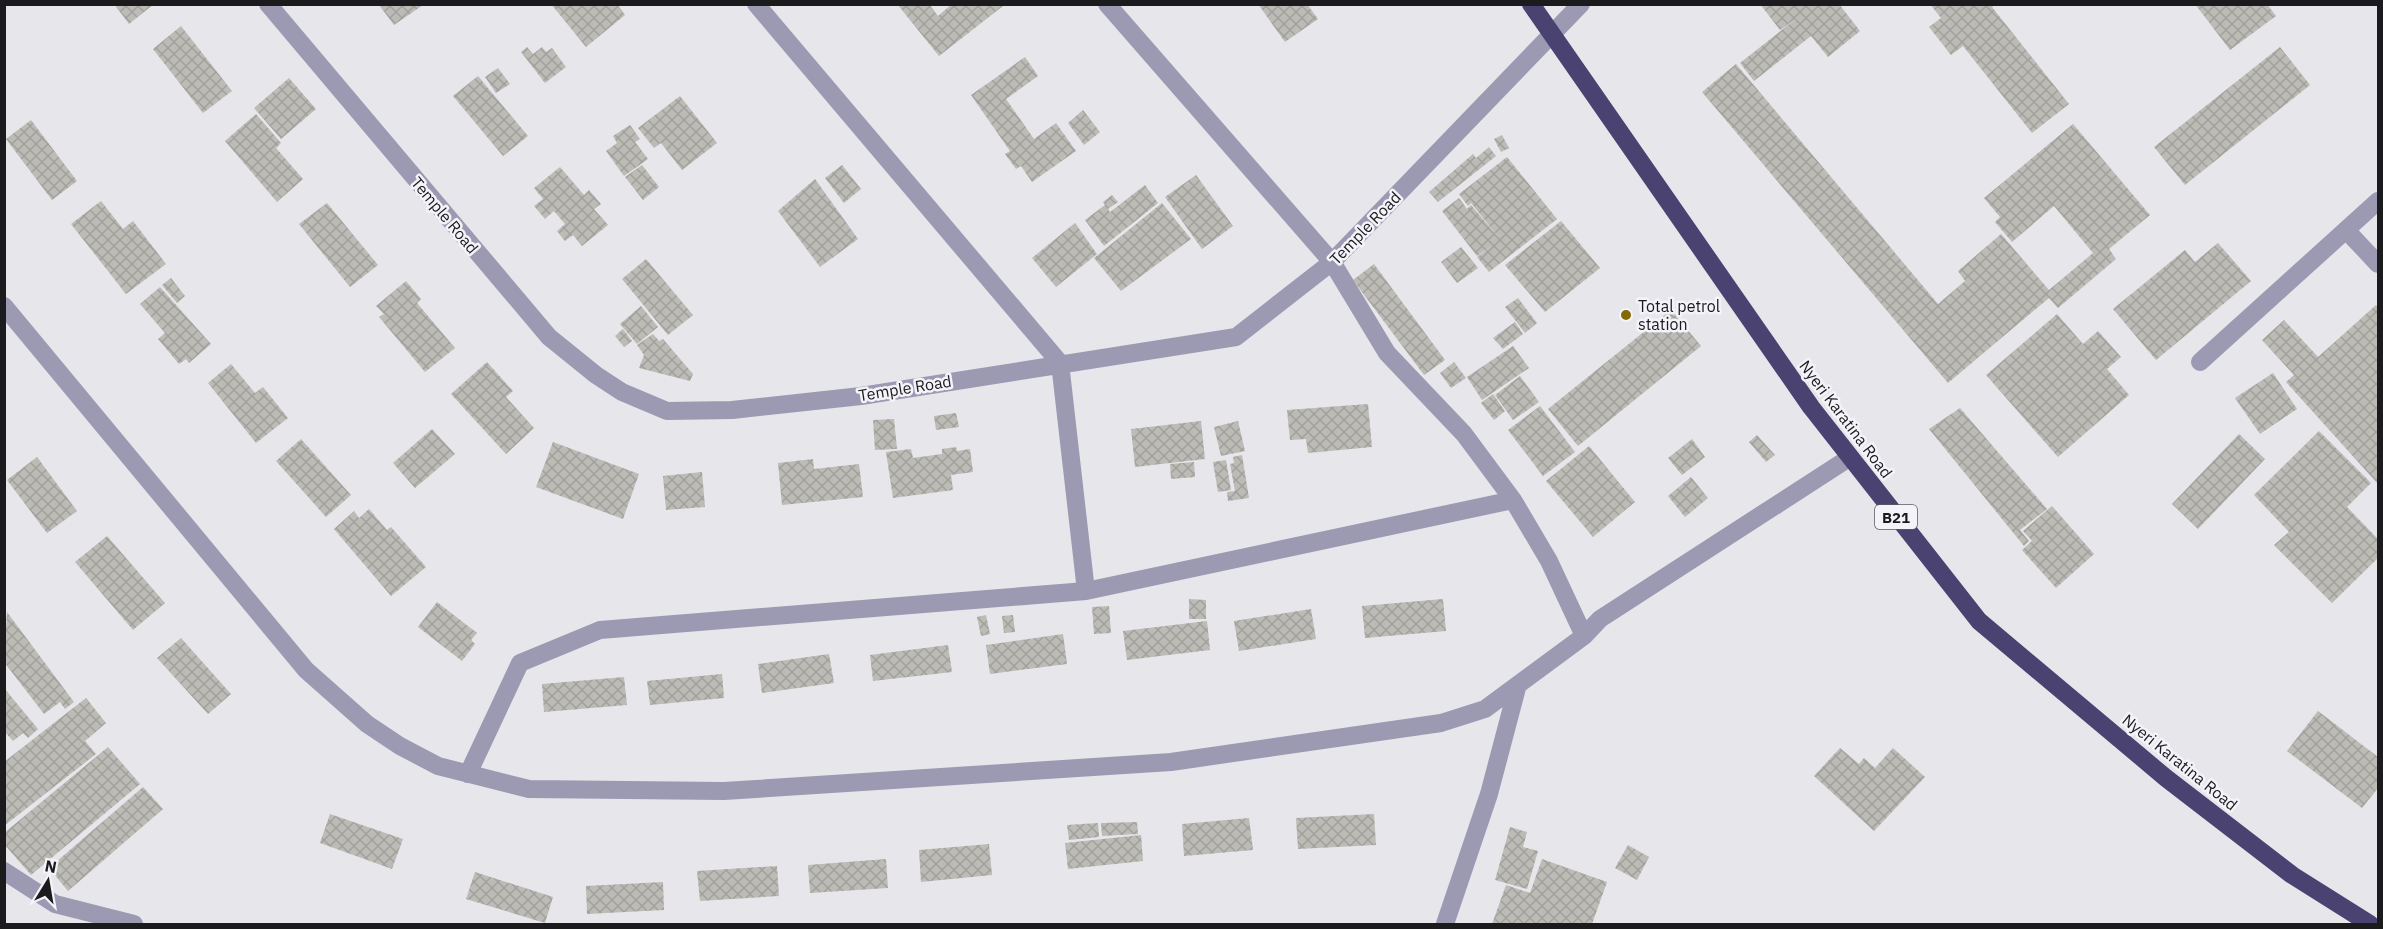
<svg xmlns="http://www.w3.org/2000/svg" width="2383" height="929" viewBox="0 0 2383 929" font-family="'IBM Plex Sans',sans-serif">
	<defs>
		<pattern id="building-cross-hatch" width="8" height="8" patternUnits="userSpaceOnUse" patternTransform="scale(1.5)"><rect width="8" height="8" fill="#bcbbb6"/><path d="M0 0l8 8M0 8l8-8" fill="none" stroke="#a1a09c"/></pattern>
	</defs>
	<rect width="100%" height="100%" fill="#e7e6eb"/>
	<path fill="url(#building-cross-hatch)" d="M114,4H154L129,24Z
		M551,4H617L625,15L586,47Z
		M897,4H929L938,16L952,4L1003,6L939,56Z
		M1258,4H1307L1318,19L1285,42Z
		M1760,4H1839L1860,31L1828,57L1811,36L1754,81L1740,63L1797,18L1780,30Z
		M1930,4H1996L1992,7L2069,104L2032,133L1963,46L1951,55L1929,27L1941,18Z
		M2195,4H2267L2276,16L2230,50Z
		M379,5H423L394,25Z
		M181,26L232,91L203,113L153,49Z
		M527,47L533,54L542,47L546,52L552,48L566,67L545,83L521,52Z
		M2280,47L2310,85L2185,185L2154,147Z
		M1025,57L1038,76L1006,99L1034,139L1056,123L1076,151L1032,182L1021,166L1016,169L1005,154L1010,151L971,95Z
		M1736,64L1938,304L1965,281L1958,271L2001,234L2049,290L2093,253L2054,206L2012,242L1995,222L2000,217L1984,198L2073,124L2150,215L2109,249L2116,259L2058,308L2049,298L1948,383L1702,92Z
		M498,68L510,84L496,93L485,77Z
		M478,76L528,136L503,156L453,96Z
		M289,78L316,109L281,139L254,108Z
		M680,96L717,143L682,170L661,143L654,148L638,128Z
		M1083,110L1100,132L1084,145L1068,123Z
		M256,114L281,143L276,148L303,179L277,202L225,141Z
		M31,120L77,181L52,200L6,139Z
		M630,125L640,139L635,142L648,159L624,176L606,151L617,143L613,136Z
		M1502,135L1509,148L1501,152L1494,139Z
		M1489,147L1496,156L1438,202L1429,192L1473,154L1476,158Z
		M1507,157L1557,219L1489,272L1477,257L1493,245L1477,256L1442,211L1459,198L1467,209L1471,205L1500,239L1471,203L1468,206L1459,194Z
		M642,165L659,187L643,200L625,177Z
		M842,165L861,189L844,203L825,178Z
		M560,167L584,195L589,190L601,204L594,209L608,225L582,246L573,235L565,241L557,231L565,224L554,211L545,219L534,206L543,199L534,188Z
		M1196,175L1233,226L1202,249L1165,197Z
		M815,179L858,239L820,267L778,211Z
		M1145,185L1158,203L1104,246L1085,220L1105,205L1103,202L1112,195L1118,202L1108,209L1110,212Z
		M101,201L123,229L133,221L166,264L126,294L71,224Z
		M327,203L378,265L350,287L299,224Z
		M1162,203L1191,239L1121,291L1094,258Z
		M1561,221L1600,268L1545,312L1505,265Z
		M1075,223L1097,254L1056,287L1032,258Z
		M2218,243L2251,281L2156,360L2113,309L2185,250L2195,262Z
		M1461,247L1478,268L1457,283L1441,262Z
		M646,259L693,315L668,335L622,279Z
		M1374,264L1445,360L1424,375L1353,280Z
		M171,278L185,296L177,303L162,285Z
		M406,281L421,299L417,303L455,348L425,372L379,317L384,314L376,306Z
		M160,287L211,344L189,363L186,359L179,364L158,339L165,333L140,304Z
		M1518,298L1537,323L1525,333L1505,307Z
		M2376,305L2378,307V484L2286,382L2294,375L2262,340L2284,320L2318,357Z
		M641,306L658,327L637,344L620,324Z
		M1671,310L1701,346L1578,446L1548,409Z
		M2057,314L2083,344L2098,331L2121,357L2107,369L2129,395L2058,457L1986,375Z
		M1515,322L1523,334L1503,349L1493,338Z
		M623,329L632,341L624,347L615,336Z
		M653,334L659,341L663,339L693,374L690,381L639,368L644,355L637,345Z
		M1513,346L1529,368L1482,400L1467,377Z
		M487,362L513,391L506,397L534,428L506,454L451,394Z
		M1454,362L1466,378L1451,388L1440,373Z
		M231,364L255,393L263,387L288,418L256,443L208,383Z
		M2273,373L2297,409L2260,434L2235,398Z
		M1520,376L1539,402L1513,420L1495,395Z
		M1493,394L1505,411L1494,420L1481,403Z
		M1368,404L1372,447L1308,453L1306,439L1290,440L1287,410Z
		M1540,406L1575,452L1543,476L1508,430Z
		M1960,408L2047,509L2020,530L2029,541L2024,546L1929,429Z
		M956,413L959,427L936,430L934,416Z
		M894,419L897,449L875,450L873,420Z
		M1201,421L1205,459L1135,467L1131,429Z
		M1238,421L1245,451L1221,456L1214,427Z
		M432,429L455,454L415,488L393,463Z
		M2319,431L2371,483L2347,507L2378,539V558L2332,603L2274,545L2289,532L2254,495Z
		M2239,434L2265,459L2198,529L2172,504Z
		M1757,435L1775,455L1766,462L1749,442Z
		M301,439L351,495L326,517L276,461Z
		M1692,439L1705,457L1682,475L1668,458Z
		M553,442L639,474L623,519L536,487Z
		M1589,446L1635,502L1593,537L1546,481Z
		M956,447L957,451L970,449L973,472L951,475L953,490L893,498L886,452L911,449L913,458L942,454V449Z
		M1242,455L1249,498L1228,501L1227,492L1235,491L1230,464L1234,463L1233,457Z
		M37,457L77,511L47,533L7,480Z
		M813,459L814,469L859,464L863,497L782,505L778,463Z
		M1226,460L1231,490L1218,492L1213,462Z
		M1194,462L1195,477L1171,479L1170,464Z
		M702,472L705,507L666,510L663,476Z
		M1691,477L1708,498L1685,517L1668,496Z
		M2052,506L2094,554L2056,588L2022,550L2032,541L2023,531Z
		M369,509L387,530L391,527L426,567L391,596L334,529L354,511L359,518Z
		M107,536L165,603L133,630L75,562Z
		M1189,599L1206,600V619H1189Z
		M1443,599L1446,631L1365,638L1362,606Z
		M437,602L477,633L471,640L475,644L462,661L418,627Z
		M1109,606L1111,633L1094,634L1092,607Z
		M1311,609L1316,639L1239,651L1234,621Z
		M7,612L74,702L65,709L60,702L44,714L4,662Z
		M986,615L990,634L981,636L977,617Z
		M1013,615L1015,632L1004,633L1002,616Z
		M1207,621L1210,650L1127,660L1123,631Z
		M1063,634L1067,664L990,674L986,645Z
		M181,638L231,694L208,714L157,658Z
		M948,645L952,672L873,681L870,655Z
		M829,654L834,683L762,693L758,664Z
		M722,674L724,698L650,705L647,681Z
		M624,677L627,705L544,712L542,684Z
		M4,688L38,729L28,738L23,733L13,741L4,731Z
		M86,698L106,723L85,741L96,754L4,826V762Z
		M2318,711L2378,757V788L2362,808L2287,751Z
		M108,747L140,784L31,875L4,844V833Z
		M1840,748L1859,764L1864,758L1875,768L1893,748L1925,777L1874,831L1814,776Z
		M143,787L163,809L68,891L49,868Z
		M330,814L403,839L392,869L320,843Z
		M1374,814L1376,845L1298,849L1296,818Z
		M1249,818L1253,850L1184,856L1182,824Z
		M1137,822L1138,834L1102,836L1101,823Z
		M1098,823L1099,837L1069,840L1067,825Z
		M1510,827L1527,832L1523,847L1538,851L1527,889L1495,880Z
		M1141,835L1143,861L1068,869L1065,843Z
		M989,844L992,875L921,882L919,850Z
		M1628,845L1649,857L1637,880L1615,868Z
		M886,859L888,888L810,893L808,865Z
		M1542,859L1607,882L1592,924H1492L1506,885L1530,893Z
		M777,866L779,896L700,901L697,871Z
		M475,872L553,897L545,923L466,899Z
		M663,882L664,910L587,914L586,886Z"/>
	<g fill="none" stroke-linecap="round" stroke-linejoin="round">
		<path stroke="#9c99b2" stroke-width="18" d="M268,4L549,337L596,375L622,392L667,411L732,410L861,396L1236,337L1332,262L1581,4
			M756,4L1060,363L1086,591
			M1107,4L1332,262L1387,353L1464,434L1513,500L1549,561L1584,636
			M2346,230L2378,264
			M4,306L306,670L367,724L400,746L438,766L529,789L724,791L1171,762L1441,723L1485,709L1584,636L1600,619L1849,458
			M2200,362L2378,201
			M468,774L520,663L600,630L1086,591L1513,500
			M4,871L55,904L134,924
			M1445,924L1489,794L1517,688"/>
		<path stroke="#4a4271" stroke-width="18" d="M1531,4L1811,407L1979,621L2166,778L2292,875L2370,924"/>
	</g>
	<circle fill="#826b05" stroke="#f4f3f9" stroke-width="2" cx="1626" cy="315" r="6"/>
	<g text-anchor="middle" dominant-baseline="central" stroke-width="5" stroke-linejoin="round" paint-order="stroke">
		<rect fill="#f4f3f9" stroke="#5c5c5f" stroke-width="1.5" x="1875" y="505" width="42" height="24" rx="4.5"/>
		<g font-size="15" font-weight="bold" fill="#1b1b1d">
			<text x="1896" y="517">B21</text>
		</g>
		<g font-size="16" fill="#1b1b1d" stroke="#f4f3f9">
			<text transform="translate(445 215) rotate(50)">Temple Road</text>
			<text transform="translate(1365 228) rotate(-46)">Temple Road</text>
			<text transform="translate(905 388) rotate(-9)">Temple Road</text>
			<text transform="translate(1846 419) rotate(53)">Nyeri Karatina Road</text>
			<text transform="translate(2180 762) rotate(39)">Nyeri Karatina Road</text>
		</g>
		<g font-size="16" fill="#1b1b1d" stroke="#f4f3f9" text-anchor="start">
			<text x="1638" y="306">Total petrol<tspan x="1638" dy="18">station</tspan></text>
		</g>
	</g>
	<rect width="2383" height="929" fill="none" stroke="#1b1b1d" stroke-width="12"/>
	<g transform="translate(48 881) rotate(11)" stroke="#f4f3f9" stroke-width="4.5" paint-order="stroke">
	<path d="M0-4.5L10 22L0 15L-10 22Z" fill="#1b1b1d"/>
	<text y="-9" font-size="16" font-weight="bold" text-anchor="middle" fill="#1b1b1d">N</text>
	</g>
</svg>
